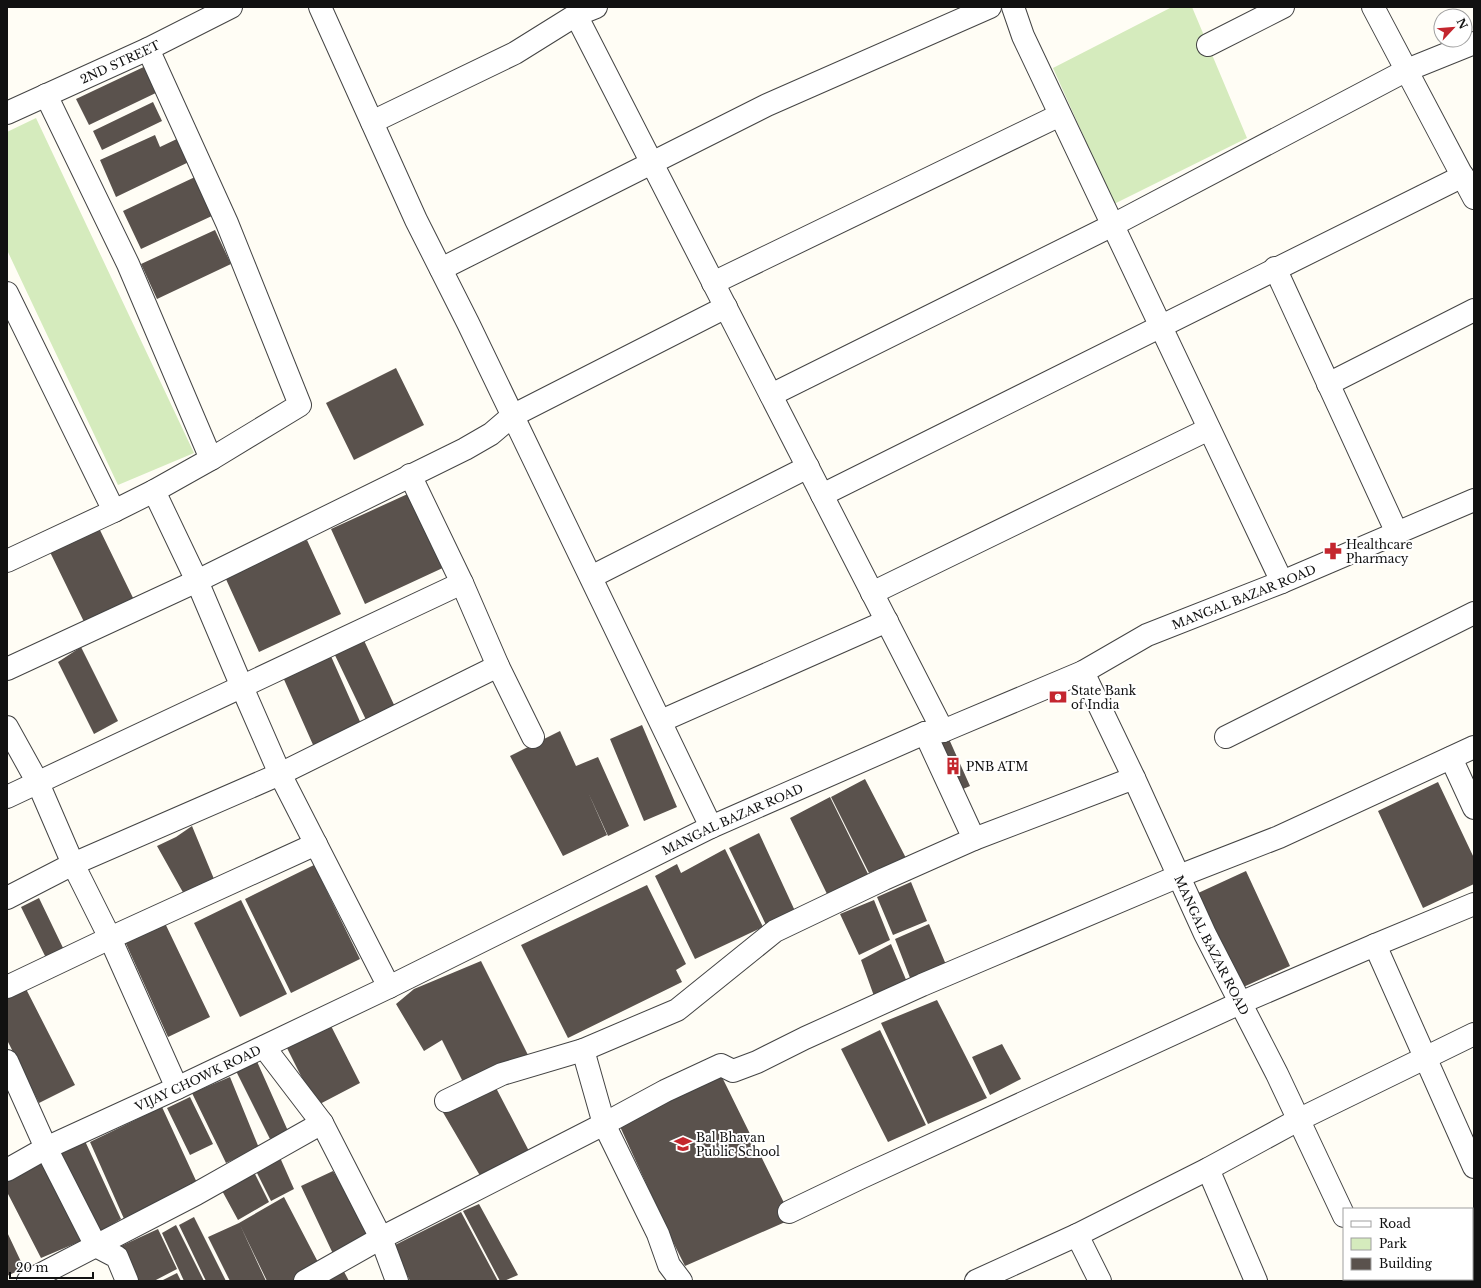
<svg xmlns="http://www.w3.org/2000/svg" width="1481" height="1288" viewBox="0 0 1481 1288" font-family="'Libre Baskerville',serif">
	<rect width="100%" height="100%" fill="#fffdf5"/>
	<path fill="#d5ebbd" d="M1172,7H1192L1247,138L1114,204L1053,68Z
		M36,118L194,453L118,485L7,250V132Z"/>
	<path fill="#5a524d" d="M150,64L162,90L89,125L76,99Z
		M153,102L162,121L102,150L93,131Z
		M155,135L160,147L181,137L193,160L116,197L100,160Z
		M195,177L214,215L141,249L123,211Z
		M215,230L231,264L157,299L141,264Z
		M396,368L424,425L354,460L326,403Z
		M412,492L447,566L365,604L331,529Z
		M98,526L136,604L87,628L49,550Z
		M307,540L341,614L259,652L225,577Z
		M361,634L396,709L368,724L332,649Z
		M81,647L118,721L94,734L58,662Z
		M330,654L362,726L314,747L282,675Z
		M642,725L677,807L644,821L610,739Z
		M560,731L576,766L598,757L629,826L608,836L588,792L607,835L563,856L510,756Z
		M949,739L970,786L956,792L935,745Z
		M865,779L906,858L869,873L831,797Z
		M1438,782L1474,858V884L1423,908L1378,811Z
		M830,797L869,876L827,894L790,818Z
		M192,826L214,879L185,896L157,846L176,837Z
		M759,833L795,911L766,925L729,848Z
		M725,849L763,927L695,959L655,876L677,864L681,873Z
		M314,865L360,959L291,993L245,899Z
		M1246,871L1290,966L1239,989L1196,894Z
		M911,882L927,921L893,935L877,897Z
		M647,885L686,964L676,970L682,982L568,1038L521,945Z
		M39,898L65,952L47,960L21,907Z
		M241,900L287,994L240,1017L194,923Z
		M874,900L890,940L859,955L840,914Z
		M163,919L210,1017L168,1037L123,937Z
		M929,924L947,967L912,983L895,939Z
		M891,944L907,982L874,996L861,960Z
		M481,961L528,1055L465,1086L442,1040L424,1051L396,1004L414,989Z
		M23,983L75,1085L39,1103L7,1040V991Z
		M937,1000L987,1098L928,1124L881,1023Z
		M328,1020L360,1083L316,1106L284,1042Z
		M880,1030L926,1125L888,1142L841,1049Z
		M1002,1044L1021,1079L990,1095L972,1057Z
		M255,1057L288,1131L270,1139L235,1069Z
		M721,1075L792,1219L685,1266L673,1242L617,1120Z
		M230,1077L259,1148L226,1163L192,1093Z
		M494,1084L530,1153L482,1179L441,1109Z
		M190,1097L213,1144L190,1155L167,1108Z
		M162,1107L198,1185L125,1221L90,1142Z
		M85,1141L121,1219L95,1235L55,1153Z
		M278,1153L294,1189L271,1201L254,1167Z
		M42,1156L81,1241L41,1258L7,1192V1174Z
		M252,1168L269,1202L238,1220L220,1187Z
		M333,1171L374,1236L335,1258L301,1186Z
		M284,1197L320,1266L292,1281H267L240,1225L266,1281H230L208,1237L239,1223Z
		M479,1204L518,1275L504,1281H500L463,1211Z
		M461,1212L498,1281H410L393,1246Z
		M194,1217L226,1281H206L179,1225Z
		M176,1225L204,1281H184L162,1233Z
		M158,1229L177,1269L154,1281H130L118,1254L121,1246Z
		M7,1232L24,1268L7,1276Z
		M341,1266L349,1281H327Z
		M177,1273L181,1281H161Z"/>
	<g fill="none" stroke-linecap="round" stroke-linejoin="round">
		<g stroke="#444" stroke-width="24">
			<g id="street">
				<path d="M320,7L416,220L468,323L711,827"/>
				<path d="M1013,7L1023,36L1282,582"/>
				<path d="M1373,7L1474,198"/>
				<path d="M576,15L943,731"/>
				<path d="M1208,45L1283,7"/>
				<path d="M46,95L128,264L211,459"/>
				<path id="s1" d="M7,113L148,49L231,7"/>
				<path d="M372,122L515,53L576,15L596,7"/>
				<path d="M1275,268L1397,533"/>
				<path d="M441,269L767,105L990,7"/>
				<path d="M713,283L1060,115"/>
				<path d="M7,293L114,511"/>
				<path d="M1328,384L1474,310"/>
				<path d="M771,395L1113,225L1407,70L1474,43"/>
				<path d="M410,475L462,583L498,666L533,737"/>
				<path d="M154,491L197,581L242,687L280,774L389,987"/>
				<path d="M822,495L1463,176"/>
				<path d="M7,561L114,511L154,491L211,459L300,405L227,223L148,49"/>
				<path d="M591,577L808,467"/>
				<path d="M872,593L1209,429"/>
				<path d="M7,669L197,581L465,449L491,434L512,416L726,307"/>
				<path id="s2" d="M1083,672L1134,778L1205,934L1277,1074L1344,1216"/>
				<path d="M661,721L887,621"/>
				<path d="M7,727L38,783L73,864L110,938L177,1088"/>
				<path d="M925,733L974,839"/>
				<path d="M1226,737L1474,613"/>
				<path d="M1451,758L1474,808"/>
				<path d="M7,797L462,583"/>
				<path d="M7,898L73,864L280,774L498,666"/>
				<path d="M1375,945L1474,1167"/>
				<path d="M7,987L110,938L316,844"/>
				<path d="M264,1047L322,1123L381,1238L397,1281"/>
				<path d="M583,1050L604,1124L658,1234L669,1265L681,1281"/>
				<path d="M7,1061L46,1148L96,1246L117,1257L127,1281"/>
				<path d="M446,1101L502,1074L583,1050L677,1010L775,931L884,879L974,839L1134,778"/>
				<path d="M1208,1169L1256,1281"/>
				<path id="s3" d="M7,1170L46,1148L177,1088L389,987L711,827L925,733L943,731L1083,672L1147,635L1282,582L1474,500"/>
				<path d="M789,1212L860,1178L1240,1003L1375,945L1474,904"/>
				<path d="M1077,1235L1100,1281"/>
				<path d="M1374,1279L1375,1281"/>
				<path d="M28,1281L196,1194L322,1123"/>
				<path d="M305,1281L381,1238L604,1124L665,1091L721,1065L733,1071L757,1062L805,1038L922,985L1179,876L1279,837L1474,747"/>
				<path d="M976,1281L1077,1235L1208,1169L1298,1120L1474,1034"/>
			</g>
		</g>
		<use href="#street" stroke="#fff" stroke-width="22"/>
	</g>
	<defs>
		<g id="pharmacy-bare" transform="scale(1.38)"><path d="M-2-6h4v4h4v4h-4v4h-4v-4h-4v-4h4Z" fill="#c4262e" stroke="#fff" stroke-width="2.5" paint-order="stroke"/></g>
		<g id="bank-bare" transform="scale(1.38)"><path d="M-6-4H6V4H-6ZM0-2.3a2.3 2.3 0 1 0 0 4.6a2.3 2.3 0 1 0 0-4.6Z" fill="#c4262e" stroke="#fff" stroke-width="2.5" paint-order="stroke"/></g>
		<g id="building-bare" transform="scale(1.38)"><path d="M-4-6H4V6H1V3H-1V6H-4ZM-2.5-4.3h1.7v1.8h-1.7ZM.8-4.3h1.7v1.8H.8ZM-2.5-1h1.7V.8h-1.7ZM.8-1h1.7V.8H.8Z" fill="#c4262e" stroke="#fff" stroke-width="2.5" paint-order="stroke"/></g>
		<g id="school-bare" transform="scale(1.38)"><path d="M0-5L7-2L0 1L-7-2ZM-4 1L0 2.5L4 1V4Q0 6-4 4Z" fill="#c4262e" stroke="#fff" stroke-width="2.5" paint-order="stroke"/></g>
	</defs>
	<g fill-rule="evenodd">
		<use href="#pharmacy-bare" x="1333" y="551"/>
		<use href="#bank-bare" x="1058" y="697"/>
		<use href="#building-bare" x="953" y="766"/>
		<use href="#school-bare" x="683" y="1144"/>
	</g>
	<g text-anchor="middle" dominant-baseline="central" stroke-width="4" stroke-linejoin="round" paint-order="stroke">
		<g font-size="12" fill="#111" stroke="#fff">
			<text stroke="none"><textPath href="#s1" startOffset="124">2ND STREET</textPath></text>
			<text stroke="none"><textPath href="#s3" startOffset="1365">MANGAL BAZAR ROAD</textPath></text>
			<text stroke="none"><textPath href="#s3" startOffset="806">MANGAL BAZAR ROAD</textPath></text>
			<text stroke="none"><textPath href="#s2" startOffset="302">MANGAL BAZAR ROAD</textPath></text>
			<text stroke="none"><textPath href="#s3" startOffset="212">VIJAY CHOWK ROAD</textPath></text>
		</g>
		<g font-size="12" fill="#111" stroke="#fff" text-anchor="start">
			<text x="1346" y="544">Healthcare<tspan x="1346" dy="14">Pharmacy</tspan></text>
			<text x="1071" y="690">State Bank<tspan x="1071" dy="14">of India</tspan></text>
			<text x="966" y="766">PNB ATM</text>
			<text x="696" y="1137">Bal Bhavan<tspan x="696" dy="14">Public School</tspan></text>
		</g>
	</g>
	<rect width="1481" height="1288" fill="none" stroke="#111111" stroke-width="16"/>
	<rect x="1343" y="1208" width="130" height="72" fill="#ffffff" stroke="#a0a0a0"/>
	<rect x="1351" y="1221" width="20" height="6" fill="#ffffff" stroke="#a0a0a0"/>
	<text x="1379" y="1228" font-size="12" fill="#111111">Road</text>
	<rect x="1351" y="1238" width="20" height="12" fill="#d5ebbd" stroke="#a0a0a0"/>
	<text x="1379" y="1248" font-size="12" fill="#111111">Park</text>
	<rect x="1351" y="1258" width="20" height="12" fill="#5a524d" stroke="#a0a0a0"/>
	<text x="1379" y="1268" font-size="12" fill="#111111">Building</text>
	<g transform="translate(1453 28) rotate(64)"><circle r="19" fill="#ffffff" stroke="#a0a0a0"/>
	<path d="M0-3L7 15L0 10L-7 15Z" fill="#c4262e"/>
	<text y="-6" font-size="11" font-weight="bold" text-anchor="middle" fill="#111111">N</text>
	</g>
	<path d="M10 1272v6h83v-6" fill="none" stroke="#111111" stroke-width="2"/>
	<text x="16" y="1272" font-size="12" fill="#111111" stroke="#ffffff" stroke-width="3" paint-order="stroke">20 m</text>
</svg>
